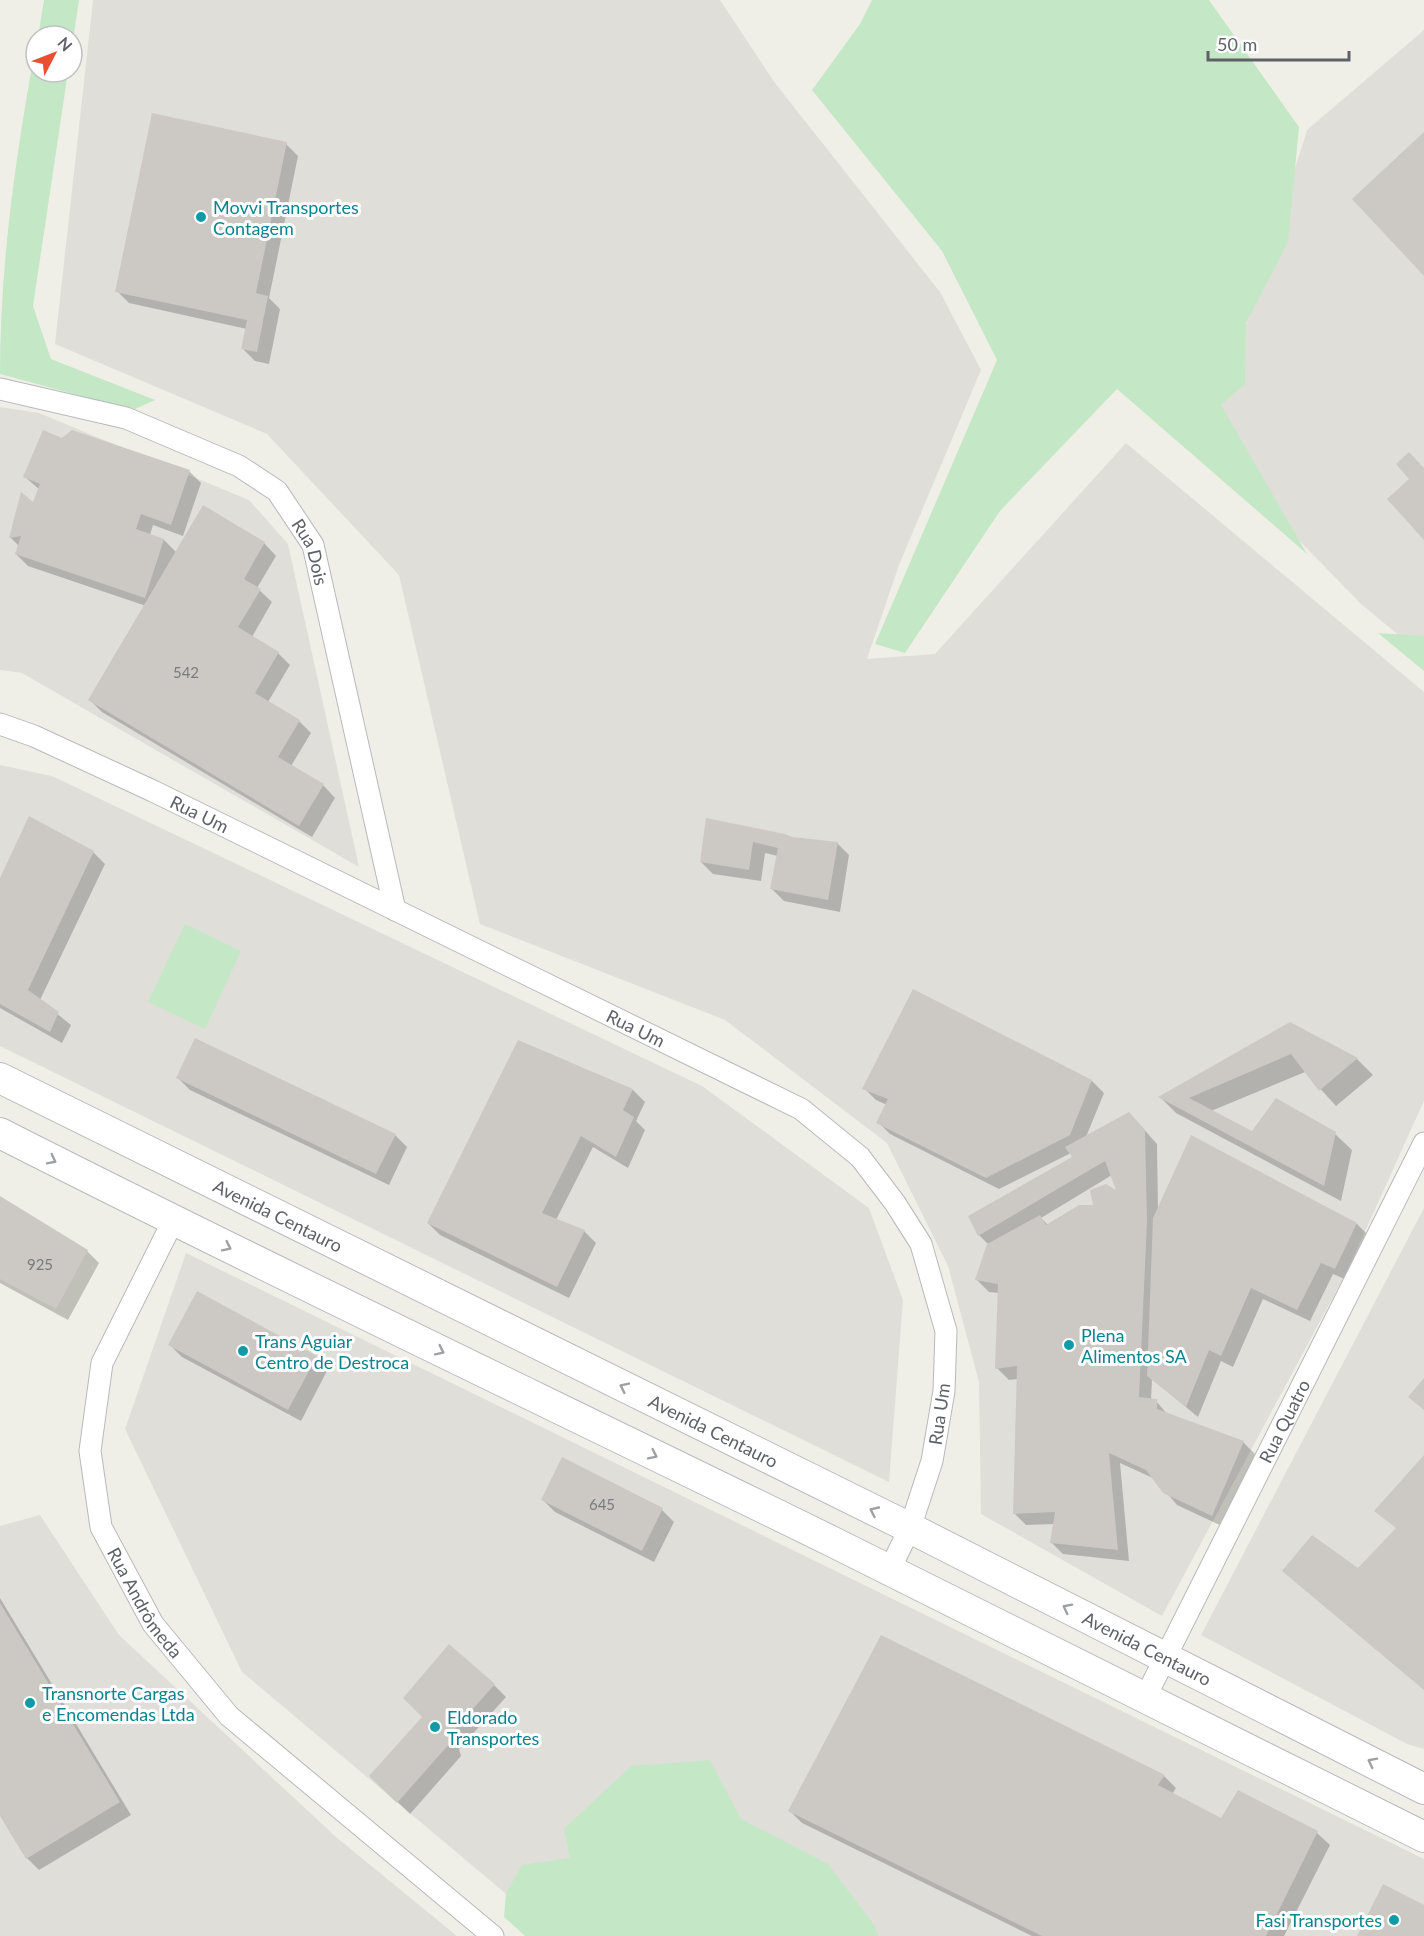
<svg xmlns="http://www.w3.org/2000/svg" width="1424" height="1936" viewBox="0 0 1424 1936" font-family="Lato,sans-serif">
	<rect width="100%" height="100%" fill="#f0efe7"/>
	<path fill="#dfded9" d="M93,0H720L775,83L940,292L981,370L899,565L867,659L935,654L1126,443L1424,692V1101L1347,1271L1162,1616L981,1514L979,1382L948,1266L887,1143L725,1020L480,924L399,575L267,434L55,344Z
		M1424,30V656L1361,604L1208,447L1307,130Z
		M0,407L39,413L249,500L288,544L359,867L22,673L0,670Z
		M0,765L52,776L702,1086L869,1208L903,1300L889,1482L0,1046Z
		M1424,1208V1749L1407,1744L1201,1635Z
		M186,1253L1424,1859V1936H556L242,1672L125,1429Z
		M40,1515L119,1635L336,1837L457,1936H0V1526Z"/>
	<path fill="#c4e8c6" d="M44,0H79L72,47V36H38Z
		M872,0H1209L1299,127L1288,242L1246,323L1245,384L1221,405L1307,554L1117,389L1000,511L905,653L875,644L997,360L942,251L812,90L860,24Z
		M36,44V72H68L33,306L51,359L155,400L133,410L0,374C0,263 16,153 36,44Z
		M1378,633L1424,636V671Z
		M185,924L241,951L205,1029L148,1002Z
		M710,1760L741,1819L828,1864L875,1926L878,1936H525L504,1917L506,1893L522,1865L570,1858L564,1829L631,1766Z"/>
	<path fill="#0003" fill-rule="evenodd" d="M286,144L298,156L269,298L280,309L269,364L255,361L243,349L247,329L129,303L117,291Z
		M62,440L189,471L201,483L183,536L153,525L150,535L164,540L177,553L264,543L276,556L257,588L272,602L252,637L278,653L290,665L268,702L299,721L311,733L291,766L323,785L335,798L312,837L102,712L90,700L146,606L28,566L16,554L19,546L10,537L34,505L40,490L25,477Z
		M708,820L792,839L837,843L849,855L840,912L784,901L772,889L778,856L765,853L761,881L713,874L701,862Z
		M93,852L105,864L40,1000L71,1025L62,1043L0,1008V881Z
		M1290,1024L1357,1059L1373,1075L1336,1106L1305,1072L1211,1111L1252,1133L1335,1134L1352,1150L1341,1201L1176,1113L1160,1097Z
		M518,1042L633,1090L645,1102L636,1121L645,1130L628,1168L593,1147L556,1220L584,1231L596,1243L569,1298L440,1235L428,1223Z
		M178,1078L395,1135L407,1147L389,1185L190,1090Z
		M1092,1081L1104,1093L1086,1137L1141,1126L1157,1144L1158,1211L1192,1137L1357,1224L1369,1236L1347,1280L1333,1274L1310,1321L1263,1299L1233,1367L1221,1361L1198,1417L1152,1379L1151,1400L1156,1401L1168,1415L1243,1442L1255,1454L1224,1527L1177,1505L1155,1479L1120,1463L1129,1561L1063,1554L1051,1542L1054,1524L1026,1525L1014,1513L1018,1379L1009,1380L997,1368L999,1293L989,1292L977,1280L989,1245L979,1235L1074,1157L1071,1153L999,1189L890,1134L878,1122L887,1105L876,1100L864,1088ZM1112,1175L1120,1193L1095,1207L1048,1225L1041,1218Z
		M0,1198L87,1251L99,1263L68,1320L0,1283Z
		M198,1293L316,1357L328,1369L301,1421L182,1357L170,1345Z
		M543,1500L662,1510L674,1522L654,1562L555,1512Z
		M0,1598L131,1815L39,1870L27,1858L0,1813Z
		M494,1685L506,1697L459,1749L461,1756L410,1814L371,1776Z
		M1164,1776L1176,1788L1172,1794L1221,1820L1238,1792L1317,1833L1330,1845L1284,1936H1032L802,1823L790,1811Z"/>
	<path fill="#ccc9c4" d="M152,113L287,142L256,293L268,296L257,352L241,349L247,320L115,292Z
		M1424,132V276L1352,199Z
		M43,430L62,438L72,430L190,470L171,525L141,514L136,529L164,539L145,598L15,554L21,536L9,538L21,492L33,502L40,484L23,477Z
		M1409,452L1424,468V540L1387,499L1409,479L1396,464Z
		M203,505L265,542L244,579L261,589L238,627L279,652L255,693L300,720L278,757L324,784L299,826L88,700Z
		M29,816L94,851L28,990L59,1012L50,1032L0,1004V878Z
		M706,818L785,834L792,837L838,842L828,900L770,889L778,848L753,842L749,870L700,862Z
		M913,989L1092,1080L1070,1135L986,1178L876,1123L888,1099L862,1089Z
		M1290,1022L1358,1058L1319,1091L1291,1054L1189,1098L1252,1131L1276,1098L1336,1132L1324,1186L1158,1097Z
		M195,1038L396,1134L376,1174L176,1078Z
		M518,1040L633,1089L623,1110L634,1117L616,1157L581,1136L542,1213L585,1230L557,1287L427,1223Z
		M1129,1112L1145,1130L1147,1222L1139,1397L1157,1399V1409L1244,1441L1212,1516L1163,1493L1146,1470L1109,1453L1118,1550L1050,1543L1055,1512L1013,1514L1017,1366L995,1369L998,1284L975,1280L987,1244L1040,1215L1046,1225L1079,1205H1093L1090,1190L1106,1184L1116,1190L1105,1161L978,1236L968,1216L1072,1157L1065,1147Z
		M1191,1135L1357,1223L1335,1269L1321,1263L1297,1310L1251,1288L1221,1356L1209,1350L1186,1407L1147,1376L1153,1218Z
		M0,1196L88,1250L56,1309L0,1279Z
		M197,1291L317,1356L288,1410L168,1345Z
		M1424,1378V1410L1408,1397Z
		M1424,1455V1690L1282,1571L1312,1535L1358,1568L1396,1528L1374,1511Z
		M562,1457L663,1508L642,1551L541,1500Z
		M0,1603L120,1802L26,1859L0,1816Z
		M881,1635L1165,1775L1158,1785L1221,1818L1238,1790L1318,1831L1266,1936H1042L788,1811Z
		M449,1644L495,1684L448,1737L450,1743L397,1803L369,1776L422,1717L403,1698Z
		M1383,1884L1424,1905V1936H1357Z"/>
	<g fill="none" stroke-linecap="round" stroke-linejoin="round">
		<g stroke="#b7b9bd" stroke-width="23">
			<g id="street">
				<path id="s1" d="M0,389L126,418L239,466L277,491L313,545L395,910"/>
				<path id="s2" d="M0,724L34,736L153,791L801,1109L860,1157L895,1203L921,1244L946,1331L944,1391L932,1461L910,1528L889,1571"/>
				<path id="s3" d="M173,1221L102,1363L90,1451L101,1527L153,1624L229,1716L493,1936"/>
				<path id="s4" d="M1144,1700L1424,1143"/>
			</g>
		</g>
		<g stroke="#b8bac0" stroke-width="32">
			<g id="secondary">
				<path id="s5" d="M0,1078L910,1528L1424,1789"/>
				<path d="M0,1133C275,1273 554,1405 831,1541C1029,1639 1226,1740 1424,1837"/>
			</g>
		</g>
		<use href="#street" stroke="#fff" stroke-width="21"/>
		<use href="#secondary" stroke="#fff" stroke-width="30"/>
	</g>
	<defs><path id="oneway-chevron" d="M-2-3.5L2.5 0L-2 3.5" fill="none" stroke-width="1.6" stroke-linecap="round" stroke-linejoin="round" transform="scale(1.5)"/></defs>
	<g stroke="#9ea0a4">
		<use href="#oneway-chevron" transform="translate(52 1160) rotate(27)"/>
		<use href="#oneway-chevron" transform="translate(227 1247) rotate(26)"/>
		<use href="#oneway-chevron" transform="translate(440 1351) rotate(26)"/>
		<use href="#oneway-chevron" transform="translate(624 1387) rotate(-154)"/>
		<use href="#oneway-chevron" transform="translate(653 1455) rotate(26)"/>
		<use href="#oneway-chevron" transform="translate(874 1511) rotate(-155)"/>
		<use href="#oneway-chevron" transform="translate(1067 1608) rotate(-153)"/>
		<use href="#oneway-chevron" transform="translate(1372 1762) rotate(-153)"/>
	</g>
	<g fill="#0f9aa8" stroke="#fff" stroke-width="2">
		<circle cx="201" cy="217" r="6"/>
		<circle cx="1069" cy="1345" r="6"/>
		<circle cx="243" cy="1351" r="6"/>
		<circle cx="30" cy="1703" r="6"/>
		<circle cx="435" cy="1727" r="6"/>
		<circle cx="1394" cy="1920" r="6"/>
	</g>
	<g text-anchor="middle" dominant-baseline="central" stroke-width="6" stroke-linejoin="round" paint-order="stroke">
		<g font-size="15" fill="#7a7b7e">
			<text x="186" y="672">542</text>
			<text x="40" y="1264">925</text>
			<text x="602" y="1504">645</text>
		</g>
		<g font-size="18" fill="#0d838f" stroke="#fff" text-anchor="start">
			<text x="213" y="207">Movvi Transportes<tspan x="213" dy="21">Contagem</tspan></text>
			<text x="1081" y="1335">Plena<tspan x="1081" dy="21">Alimentos SA</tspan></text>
			<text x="255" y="1341">Trans Aguiar<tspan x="255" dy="21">Centro de Destroca</tspan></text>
			<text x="42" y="1693">Transnorte Cargas<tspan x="42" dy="21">e Encomendas Ltda</tspan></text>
			<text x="447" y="1717">Eldorado<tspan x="447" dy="21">Transportes</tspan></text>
			<text x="1382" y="1920" text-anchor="end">Fasi Transportes</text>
		</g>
		<g font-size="18" fill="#5e6167" stroke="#fff">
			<text stroke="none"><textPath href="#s1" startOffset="368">Rua Dois</textPath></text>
			<text stroke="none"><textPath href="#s2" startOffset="219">Rua Um</textPath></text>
			<text stroke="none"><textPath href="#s2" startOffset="705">Rua Um</textPath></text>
			<text stroke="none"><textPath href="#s5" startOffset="310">Avenida Centauro</textPath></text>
			<text transform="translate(939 1414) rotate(-82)">Rua Um</text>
			<text stroke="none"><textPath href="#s4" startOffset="312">Rua Quatro</textPath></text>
			<text stroke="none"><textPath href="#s5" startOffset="796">Avenida Centauro</textPath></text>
			<text stroke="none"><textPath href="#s3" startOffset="412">Rua Andrômeda</textPath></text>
			<text stroke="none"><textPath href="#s5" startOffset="1281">Avenida Centauro</textPath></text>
		</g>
	</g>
	<g transform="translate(54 54) rotate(48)"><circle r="28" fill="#ffffff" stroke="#bfc0c2" stroke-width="1.5"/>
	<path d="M0-4.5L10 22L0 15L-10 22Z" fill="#eb4f32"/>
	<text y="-9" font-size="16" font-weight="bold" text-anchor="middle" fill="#5e6167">N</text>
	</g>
	<path d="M1208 51v9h141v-9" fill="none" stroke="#5e6167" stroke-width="3"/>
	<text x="1217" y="51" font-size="18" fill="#5e6167" stroke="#ffffff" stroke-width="4.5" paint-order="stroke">50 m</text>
</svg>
